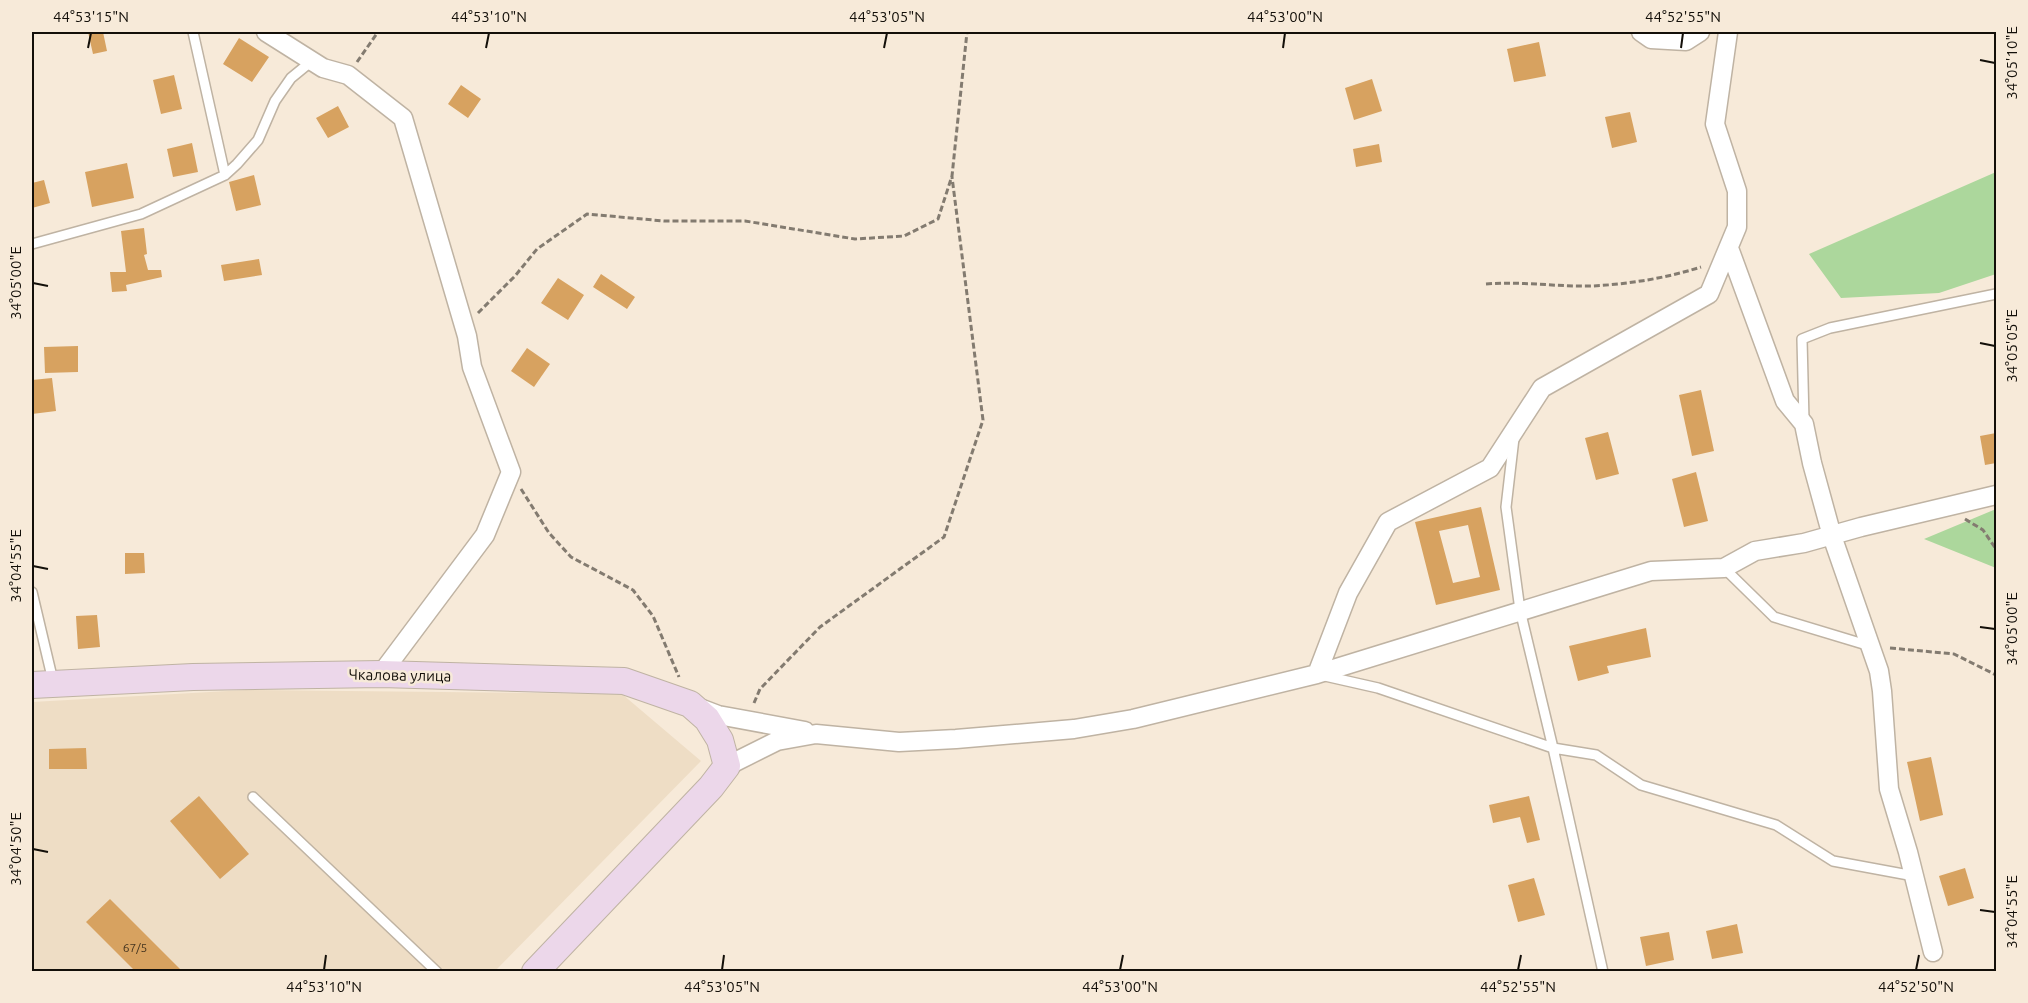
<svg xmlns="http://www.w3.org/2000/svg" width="2028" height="1003" viewBox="0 0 2028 1003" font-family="Ubuntu,sans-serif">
	<rect width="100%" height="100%" fill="#f7ead9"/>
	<path fill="#eeddc5" d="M246,690L622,694L701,761L495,971L32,972V702Z"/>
	<path fill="#acd79c" d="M1996,172V274L1939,293L1841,298L1809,254Z
		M1996,509V568L1924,539Z"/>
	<path fill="#d7a260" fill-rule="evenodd" d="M88,32H103L107,51L93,54Z
		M239,38L269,57L252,82L223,64Z
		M1539,42L1546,76L1514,82L1507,49Z
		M174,75L182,109L161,114L153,80Z
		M1372,79L1382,111L1354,120L1345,88Z
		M461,85L481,99L468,118L448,104Z
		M338,106L349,127L328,138L316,118Z
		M1630,112L1637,142L1612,148L1605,117Z
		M192,143L198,172L173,177L167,149Z
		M1379,144L1382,162L1356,167L1353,149Z
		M127,163L134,198L92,207L85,172Z
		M254,175L261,205L236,211L229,182Z
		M44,180L50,203L32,208V183Z
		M144,228L147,254L144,255L148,270H161L162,277L126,285L127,291L112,292L110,272H126L121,231Z
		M259,259L262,275L224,281L221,265Z
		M601,274L635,297L627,309L593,287Z
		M558,278L584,295L568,320L541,303Z
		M78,346V372L45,373L44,347Z
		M527,348L550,364L534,387L511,371Z
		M52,378L56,411L32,414V380Z
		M1701,390L1714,451L1692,456L1679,395Z
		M1608,432L1619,474L1596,480L1585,438Z
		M1996,433V463L1985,465L1980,436Z
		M1696,472L1708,521L1684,527L1672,479Z
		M1481,507L1500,590L1436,605L1415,522ZM1468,525L1480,577L1453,583L1439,531Z
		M125,553H144L145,573L125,574Z
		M97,615L100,647L78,649L76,616Z
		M1646,628L1651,657L1607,666L1609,673L1578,681L1569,646Z
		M86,748L87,769H49V749Z
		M1931,757L1943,815L1920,821L1907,762Z
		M199,796L249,854L220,879L170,821Z
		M1529,796L1540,840L1527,843L1520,817L1493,823L1489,805Z
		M1965,868L1974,898L1948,906L1939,876Z
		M1534,878L1545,915L1518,922L1508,885Z
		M110,899L183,972H136L86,922Z
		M1737,924L1743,953L1712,959L1706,931Z
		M1669,932L1674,960L1646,966L1640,937Z"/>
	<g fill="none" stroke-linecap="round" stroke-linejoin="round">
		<g stroke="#bfb3a3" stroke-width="12">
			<path id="lane" d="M193,32L225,175
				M32,244L141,214L225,175L237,164L258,140L275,101L291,78L313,60
				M1804,421L1802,339L1830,328L1996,294
				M1514,438L1506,507L1520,610L1553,748L1596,755L1641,785L1776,825L1833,861L1914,876
				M1724,568L1774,617L1870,646
				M32,592L53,681
				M1325,676L1378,688L1553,748L1603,972
				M253,797L437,972"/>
		</g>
		<g stroke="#bfb3a3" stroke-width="21">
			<path id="street" d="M266,32L323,68L348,75L403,118L467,336L472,367L511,472L485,535L381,674
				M1641,32L1651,39L1686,41L1700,32
				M1729,248L1785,401L1804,424L1812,463L1832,536L1879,671L1882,691L1889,789L1908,852L1933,952
				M1317,674L1348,593L1388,522L1490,468L1542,388L1709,294L1737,227V191L1715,124L1728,32
				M697,707L718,715L805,731
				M727,766L777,741L816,734L899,742L956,739L1074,729L1133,719L1317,674L1651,571L1724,568L1755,551L1804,543L1861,527L1996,495"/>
		</g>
		<g stroke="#bfb3a3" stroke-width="28">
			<path id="secondary" d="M32,685L193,677L381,674L624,681L690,704L707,719L720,740L727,766L711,787L535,972"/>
		</g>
		<path stroke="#837b70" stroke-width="3" stroke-dasharray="6 3" stroke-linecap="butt" d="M357,62L378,32
			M1486,284C1522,281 1557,287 1593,286C1629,284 1667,278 1701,267
			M478,313L515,276L537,249L587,214L664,221H745L855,239L904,236L938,219L952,176L967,32
			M521,489L549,533L571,557L633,590L653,616L679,677
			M1965,519L1983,530L1996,549
			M1890,648L1954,654L1996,675
			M754,703L760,689L820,627L944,537L983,420L952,177"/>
		<use href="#lane" stroke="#fff" stroke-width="9"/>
		<use href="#street" stroke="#fff" stroke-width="18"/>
		<use href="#secondary" stroke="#ecd7ea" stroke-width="26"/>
	</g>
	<path fill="none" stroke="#130f09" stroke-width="2" d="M88,48L91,33M486,48L489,33M884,48L887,33M1283,48L1285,33M1681,48L1683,33M1980,60L1995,63M33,283L48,286M1980,343L1995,346M33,566L48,569M1980,627L1995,629M33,849L48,852M1980,910L1995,912M324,970L326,955M722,970L724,955M1120,970L1123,955M1518,970L1521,955M1916,970L1919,955"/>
	<g text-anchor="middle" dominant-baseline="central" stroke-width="5" stroke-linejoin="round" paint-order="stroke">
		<g font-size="12" fill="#44341f">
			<text x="135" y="947">67/5</text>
		</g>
		<g font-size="15" fill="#130f09" stroke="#f7ead9">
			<text transform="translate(400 675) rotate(1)">Чкалова улица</text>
		</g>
	</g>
	<rect width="2028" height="1003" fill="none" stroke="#f7ead9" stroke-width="66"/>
	<rect x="33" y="33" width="1962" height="937" fill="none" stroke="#130f09" stroke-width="2"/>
	<g font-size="15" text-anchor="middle" fill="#130f09">
		<text x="91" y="22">44°53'15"N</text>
		<text x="489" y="22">44°53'10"N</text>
		<text x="887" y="22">44°53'05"N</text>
		<text x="1285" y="22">44°53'00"N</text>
		<text x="1683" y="22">44°52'55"N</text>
		<text transform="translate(2012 63) rotate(-90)" y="5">34°05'10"E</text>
		<text transform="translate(16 283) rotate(-90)" y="5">34°05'00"E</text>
		<text transform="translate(2012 346) rotate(-90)" y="5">34°05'05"E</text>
		<text transform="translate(16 566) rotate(-90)" y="5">34°04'55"E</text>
		<text transform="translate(2012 629) rotate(-90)" y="5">34°05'00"E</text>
		<text transform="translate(16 849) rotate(-90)" y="5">34°04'50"E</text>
		<text transform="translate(2012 912) rotate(-90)" y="5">34°04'55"E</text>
		<text x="324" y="992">44°53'10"N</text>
		<text x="722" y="992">44°53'05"N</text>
		<text x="1120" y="992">44°53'00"N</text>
		<text x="1518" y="992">44°52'55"N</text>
		<text x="1916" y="992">44°52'50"N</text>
	</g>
</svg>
